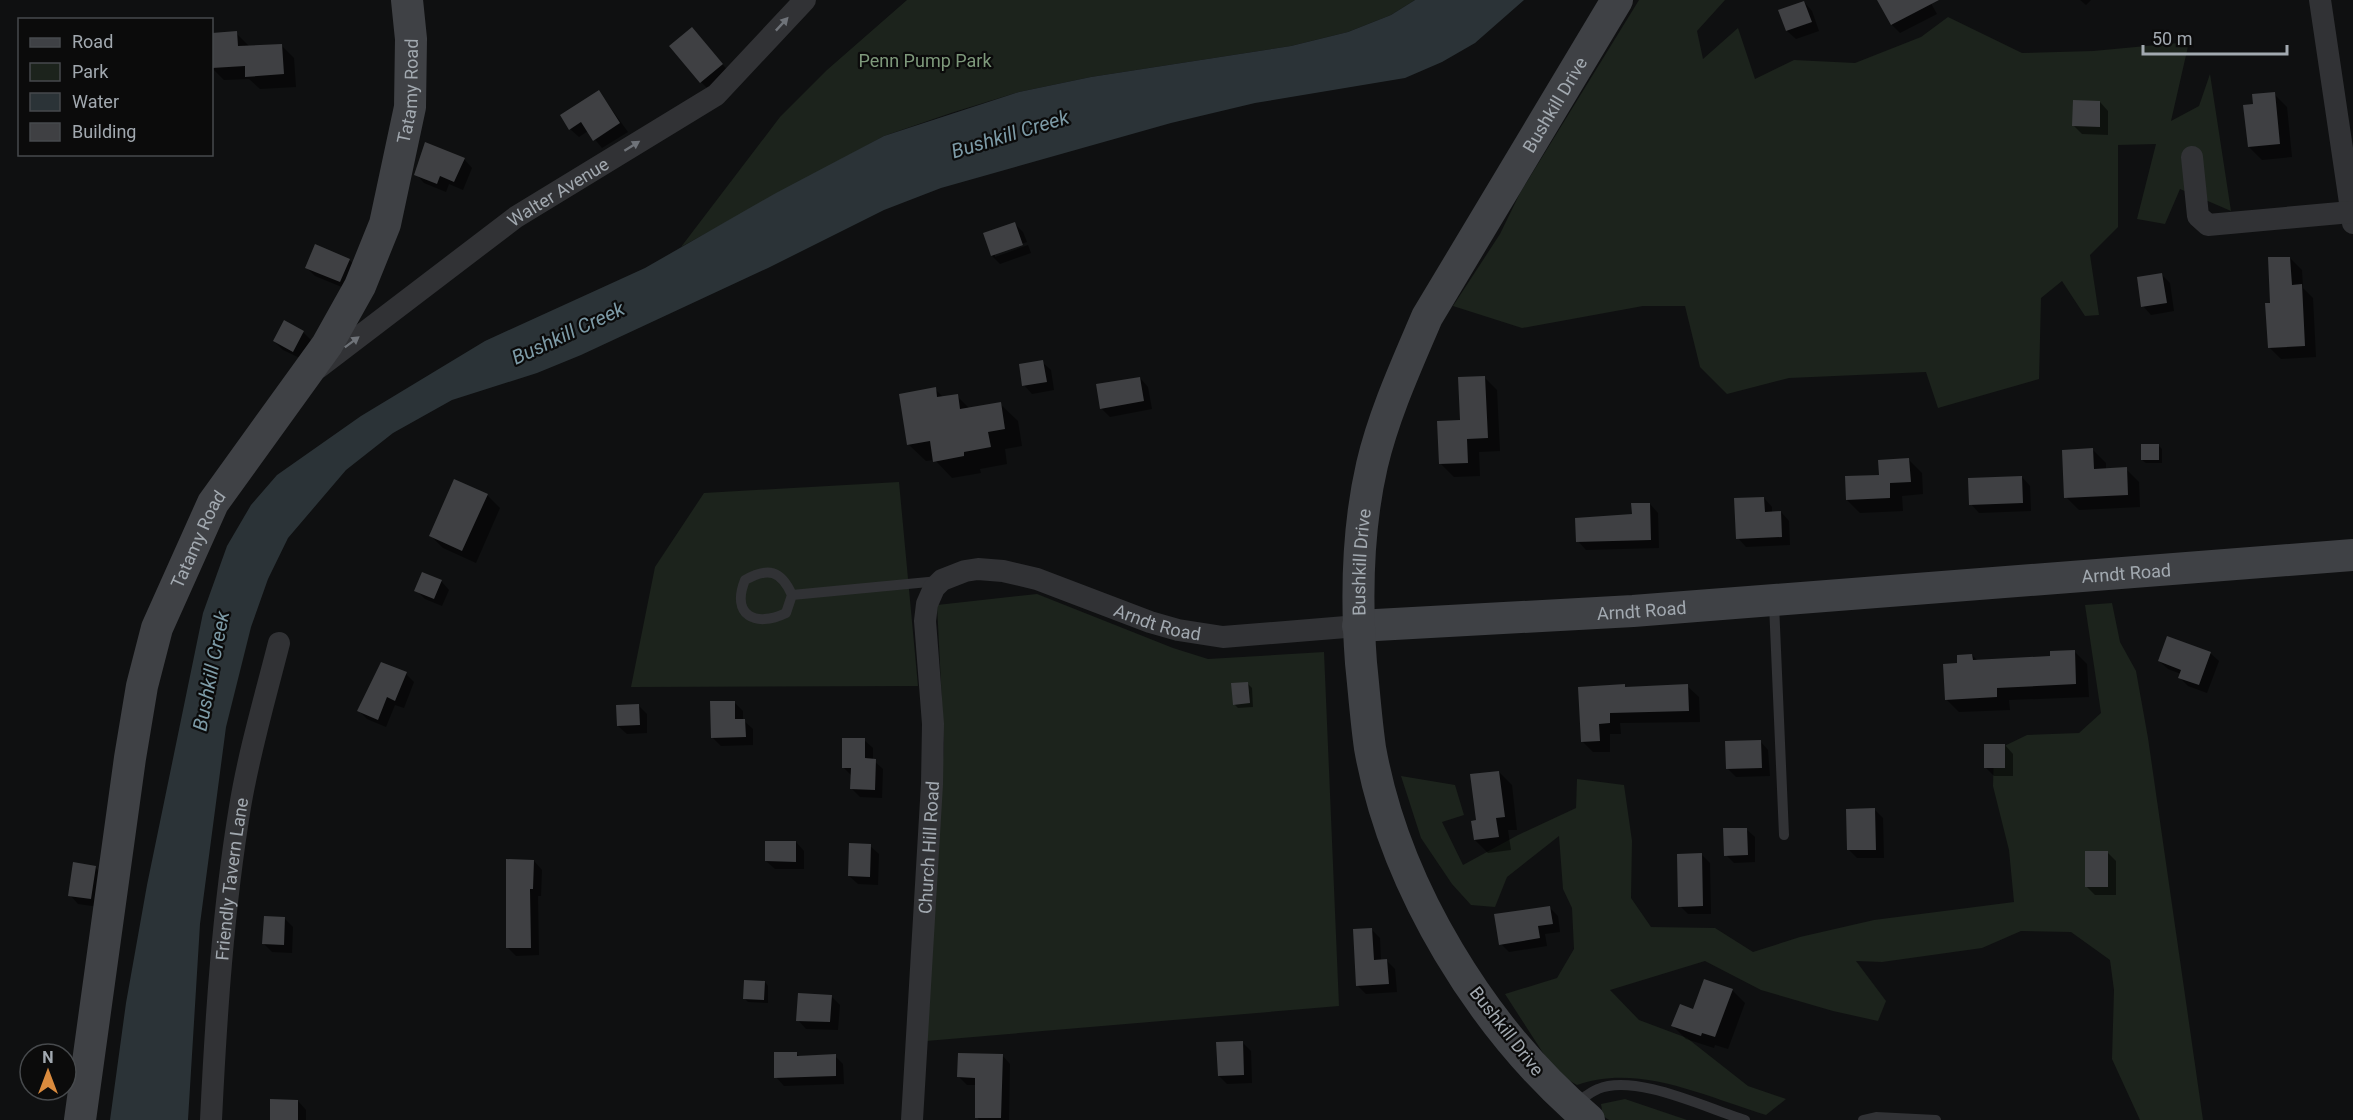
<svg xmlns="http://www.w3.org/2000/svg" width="2353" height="1120" viewBox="0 0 2353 1120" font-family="Roboto,sans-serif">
	<rect width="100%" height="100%" fill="#0f1011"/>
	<path fill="#1c231c" d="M907,0H1415L1391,15L1348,32L1291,46L1091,77L1019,92L951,113L884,136L681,247L780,117L827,70Z
		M1639,0H1725L1697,31L1703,59L1738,28L1755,79L1794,60L1855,63L1921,37L1948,17L2022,53L2093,51L2189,42L2171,121L2199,106L2210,74L2231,211L2180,189L2165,224L2137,219L2156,144L2118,145V227L2090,255L2099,315L2085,316L2062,281L2041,298L2039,379L1938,408L1926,372L1789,378L1727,394L1700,367L1685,306H1643L1522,328L1453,306L1500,234L1520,193Z
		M899,482L918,686L631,687L655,567L704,493Z
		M1037,594L1173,648L1208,659L1324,652L1339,1006L926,1041L944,743L937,605Z
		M2112,603L2120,642L2136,671L2148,738L2203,1120H2140L2112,1059L2114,990L2110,960L2071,932L2021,931L1982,948L1882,962L1856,961L1886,1001L1878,1021L1833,1011L1761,990L1705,961L1610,990L1639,1020L1687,1038L1748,1086L1786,1099L1766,1115C1706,1097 1639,1063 1577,1085L1556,1073L1505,994L1557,978L1574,949L1572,908L1563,889L1559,836L1507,877L1495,907L1471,905L1452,884L1421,838L1401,776L1455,785L1464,815L1442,822L1463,865L1518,835L1576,808L1577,779L1624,785L1632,841L1631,898L1651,927L1715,928L1753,952L1800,937L1874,920L2014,902L2009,850L1993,786L1994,751L2027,735L2079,733L2101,713L2085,605Z
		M1625,1099L1687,1120H1609L1603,1116L1601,1104Z"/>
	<path fill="#2b3337" d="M1415,0H1524L1475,43L1442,62L1405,78L1255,103L1171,123L941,188L884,210L768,268L581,355L537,373L452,400L393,433L346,470L288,538L268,579L251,627L226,727L200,924L188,1120H110L126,1003L147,885L203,613L227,546L251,505L277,475L361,416L485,341L645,268L776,193L884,136L1019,92L1091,77L1291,46L1348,32L1391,15Z"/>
	<path fill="#0007" d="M1882,0H1929L1937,14L1900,33L1892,25L1880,1Z
		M2080,0H2091L2086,5Z
		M1804,2L1812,11L1819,31L1796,39L1787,31L1780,10Z
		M692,29L730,73L709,90L701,82Z
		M236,33L249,46L281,45L294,58L296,87L260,89L249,79L224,80L212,68V34Z
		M599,92L628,132L602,148L588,131L579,137L570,129Z
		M2274,94L2287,107L2292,157L2262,160L2249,147L2255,105Z
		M2100,102L2108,111V135L2082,134L2074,126Z
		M464,159L472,168L463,190L449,184L446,192L424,183L416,174Z
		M1015,224L1023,232L1027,242L995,253V257L1028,245L1031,253L1000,264L992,256Z
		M2290,258L2302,270L2303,288L2313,298L2316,357L2281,359L2269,347L2272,304Z
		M349,260L358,268L349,290L315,276L306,267Z
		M2161,274L2170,283L2174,311L2151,315L2143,306Z
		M284,322L303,332L312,341L302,359L283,350L274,341Z
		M1042,362L1051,370L1054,390L1032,394L1024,385Z
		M1484,377L1497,390L1500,451L1479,452L1480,476L1454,477L1441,464Z
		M1140,378L1148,387L1152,409L1110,417L1101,408Z
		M935,389L944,398L957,396L970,409L1000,404L1018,421L1022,446L1005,449L1007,464L980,469L981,473L952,478L935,460L926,461L908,444Z
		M2158,445L2162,449V463H2146L2142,460Z
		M2093,450L2106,463V470L2126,469L2139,482L2140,507L2079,510L2066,497Z
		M1909,460L1922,473L1923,494L1902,496L1903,511L1860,513L1847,500Z
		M2022,477L2030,486L2031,511L1979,513L1971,504Z
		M487,495L500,508L476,563L443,548L430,535Z
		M1764,498L1772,507V513L1781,512L1789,521L1790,545L1746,547L1738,538Z
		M1650,504L1658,513L1659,548L1586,550L1578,541L1633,515Z
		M441,581L449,590L442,606L425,599L416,590Z
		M2074,651L2087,664L2089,697L2009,700L2010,710L1959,712L1946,699L1959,665L1972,655L1978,661L2052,657Z
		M2210,653L2219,661L2207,693L2188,686L2180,678L2181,674L2168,669L2159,661Z
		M406,674L414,682L404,708L395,705L386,727L367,719L359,711L368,689L371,690Z
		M1248,684L1252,688L1253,707L1238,708L1234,704Z
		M1687,686L1699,697L1700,722L1620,723L1621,734H1610V752H1593L1582,741L1580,688Z
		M734,702L743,711V720L753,729V745L721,746L712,737Z
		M638,705L647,714V733L627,734L618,726Z
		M864,740L873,748V760L883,769L882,798L860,797L852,789V776L843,767Z
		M1760,741L1768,750L1770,776L1736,777L1728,769Z
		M2005,745L2013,754V776H1994L1986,768Z
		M1499,772L1512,785L1517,830H1508L1511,850L1488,853L1475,840L1477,821Z
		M1875,810L1883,818L1884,858H1857L1849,850Z
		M1746,829L1755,837V862L1734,863L1726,855Z
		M796,842L804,851V869H775L766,861Z
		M870,846L879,854L878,885L858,884L849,876Z
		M2108,853L2116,861V895H2095L2086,886Z
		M1702,855L1710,863L1711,914H1688L1680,906Z
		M534,861L542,870L541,896H538L539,955L516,956L507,947Z
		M95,867L104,876L99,907L78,904L70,895Z
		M1549,907L1558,916L1560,932L1545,934L1547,946L1509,952L1501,944Z
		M284,918L293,927L292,953L272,952L264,944Z
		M1372,930L1380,938L1381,961H1387L1395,969L1397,992L1366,994L1357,985Z
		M765,982L768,986V1003L748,1002L744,998Z
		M1732,990L1745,1003L1728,1049L1715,1045L1714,1048L1686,1039L1673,1026L1694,1011Z
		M831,996L840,1005L838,1030L806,1029L798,1020Z
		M1242,1042L1251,1051L1252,1083L1227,1084L1219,1076Z
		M796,1053L800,1057L835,1056L843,1064L844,1084L784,1086L776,1077Z
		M1002,1055L1010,1064L1009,1120H979L977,1117L976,1085H967L959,1077Z
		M298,1101L306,1110V1120H271Z"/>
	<path fill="#3f4043" d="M1877,0H1939L1891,25Z
		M1804,1L1812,22L1786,31L1778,10Z
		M692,27L723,64L700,83L669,46Z
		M237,31L238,46L282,44L284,74L245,77V66L212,68V33Z
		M599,90L620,123L593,141L581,122L569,130L560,115Z
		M2275,92L2280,144L2248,147L2243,105L2253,104L2252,94Z
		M2073,100L2100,101V127L2072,126Z
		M425,142L465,158L454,182L440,176L437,184L414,175Z
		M1015,222L1023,245L991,256L983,233Z
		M315,244L350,259L340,282L305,268Z
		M2268,257H2290L2292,285L2302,284L2305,346L2268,348L2265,303H2270Z
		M2162,273L2167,303L2141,307L2137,277Z
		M284,320L304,331L293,352L273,341Z
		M1043,360L1047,382L1022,386L1019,364Z
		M1485,376L1488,438L1467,439L1468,463L1439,464L1437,421L1460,420L1458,377Z
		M1140,377L1144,401L1100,409L1096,384Z
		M936,387L937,397L958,394L960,409L1001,402L1005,429L988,432L991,447L964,452V456L933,462L930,441L907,445L899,394Z
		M2141,444H2159V460H2141Z
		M2093,448L2094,469L2127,467L2128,495L2064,498L2062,450Z
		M1909,458L1911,482L1890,483V498L1846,500L1845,476L1879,475L1878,460Z
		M2022,476L2023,503L1969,505L1968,478Z
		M454,479L488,494L462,551L429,536Z
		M1764,497L1765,512L1781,511L1782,537L1736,539L1734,498Z
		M1631,503H1650L1651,540L1576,542L1575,518L1632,514Z
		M422,572L442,580L434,599L414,591Z
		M2167,636L2211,652L2199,685L2178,678L2181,670L2158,661Z
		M2075,650L2076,684L1997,688V697L1945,700L1943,664L1957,663V655L1972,654L1973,660L2050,656V651Z
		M381,662L407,672L395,701L387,697L378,720L357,711Z
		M1248,682L1250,703L1233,705L1231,683Z
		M1625,684V687L1688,684L1689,711L1610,713V723L1599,724L1600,741L1581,742L1578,687Z
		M710,701H735V719H745L746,737L711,738Z
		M639,704L640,725L617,726L616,705Z
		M842,738H865V758L876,759L875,790L850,789L851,768H842Z
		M1761,740L1762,768L1726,769L1725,741Z
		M1984,744H2005V768H1984Z
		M1499,771L1505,817L1496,818L1499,837L1474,840L1471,821L1476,820L1470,774Z
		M1875,808L1876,850H1847L1846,809Z
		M1723,828H1747L1748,855L1724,856Z
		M765,841H796V862L765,861Z
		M849,843L871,844L870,877L848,876Z
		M2085,851H2108V887H2085Z
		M1702,853L1703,906L1678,907L1677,854Z
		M506,859L534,860L533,889H530L531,948H506Z
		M73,862L96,866L91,899L68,896Z
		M1550,906L1553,924L1538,926L1540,938L1499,945L1494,914Z
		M264,916L285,917L284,945L262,944Z
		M1372,928L1374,960L1387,959L1389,984L1356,986L1353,929Z
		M1704,979L1733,989L1715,1037L1702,1033L1701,1036L1671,1026L1680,1004L1693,1009Z
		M744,980L765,981L764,1000L743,999Z
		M798,993L832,995L830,1022L796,1021Z
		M1243,1041L1244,1075L1218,1076L1216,1042Z
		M774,1052H797V1056L836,1054V1076L774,1078Z
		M958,1053L1003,1054L1001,1118H975V1078L957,1077Z
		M270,1099L298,1100V1120H270Z"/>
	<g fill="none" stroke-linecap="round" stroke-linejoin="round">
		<path stroke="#313235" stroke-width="10" d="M792,595L786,613C755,628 731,615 745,580C768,567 781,570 792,595L939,581
			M1774,604L1784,835
			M1575,1104C1582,1099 1590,1092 1598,1089C1635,1073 1708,1109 1745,1120
			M1863,1120L1876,1117L1936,1120"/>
		<g stroke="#313235" stroke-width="22">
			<path d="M2320,0L2353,223"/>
			<path d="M2192,157L2198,216L2208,225L2351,212"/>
			<path id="s1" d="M318,368L516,217L716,95L805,0"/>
			<path id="s2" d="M211,1120C216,1016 223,910 240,807C249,752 265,698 279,643"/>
			<path id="s3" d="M912,1120L932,784L933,724L925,621L927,604L934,588L942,580L965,571L978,569L1003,571L1037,579L1150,622L1178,630L1223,637L1358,626"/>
		</g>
		<g stroke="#3f4145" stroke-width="32">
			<path id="s4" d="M1358,626L1633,611L2353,555"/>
			<path id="s5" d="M80,1120L130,758L142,686L157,628L213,503L327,345L360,286L385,224L410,107L411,39L407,0"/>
			<path id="s6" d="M1589,1120C1482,1029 1395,887 1370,748C1366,720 1364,691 1361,663C1356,596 1357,530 1372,465C1384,414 1407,364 1427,317L1617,0"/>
		</g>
	</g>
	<defs><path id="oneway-solid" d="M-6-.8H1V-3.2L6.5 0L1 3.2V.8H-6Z" transform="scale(1.5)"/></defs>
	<g fill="#6f7379">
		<use href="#oneway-solid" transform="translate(782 24) rotate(-47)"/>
		<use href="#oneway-solid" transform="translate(632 146) rotate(-32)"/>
		<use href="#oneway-solid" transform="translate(352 342) rotate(-37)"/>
	</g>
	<g text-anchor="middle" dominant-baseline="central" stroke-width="4.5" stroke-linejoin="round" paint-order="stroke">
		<g font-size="18" fill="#7e997b" stroke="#0b0b0b">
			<text x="925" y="60">Penn Pump Park</text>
		</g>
		<g font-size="18" fill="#a2a9b0" stroke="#0b0b0b">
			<text stroke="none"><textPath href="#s5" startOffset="1100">Tatamy Road</textPath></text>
			<text stroke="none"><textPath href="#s6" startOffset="1130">Bushkill Drive</textPath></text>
			<text stroke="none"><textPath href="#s1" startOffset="298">Walter Avenue</textPath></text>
			<text stroke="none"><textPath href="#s5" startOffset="596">Tatamy Road</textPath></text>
			<text stroke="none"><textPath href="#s6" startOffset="626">Bushkill Drive</textPath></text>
			<text stroke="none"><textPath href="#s4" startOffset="770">Arndt Road</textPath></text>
			<text stroke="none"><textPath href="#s4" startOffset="284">Arndt Road</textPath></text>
			<text stroke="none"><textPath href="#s3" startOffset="772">Arndt Road</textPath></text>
			<text stroke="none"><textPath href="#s3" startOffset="273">Church Hill Road</textPath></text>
			<text stroke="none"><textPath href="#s2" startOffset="242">Friendly Tavern Lane</textPath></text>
			<text transform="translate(1507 1031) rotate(52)">Bushkill Drive</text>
		</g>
		<g font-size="20" font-style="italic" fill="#7d9ba7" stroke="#0b0b0b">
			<text transform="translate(1010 134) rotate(-17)">Bushkill Creek</text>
			<text transform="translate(568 333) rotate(-25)">Bushkill Creek</text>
			<text transform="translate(211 671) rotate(-79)">Bushkill Creek</text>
		</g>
	</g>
	<rect x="18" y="18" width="195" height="138" fill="#0b0b0b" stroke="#474a4d" stroke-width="1.5"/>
	<rect x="30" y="38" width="30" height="9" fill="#3f4145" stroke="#474a4d" stroke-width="1.5"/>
	<text x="72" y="48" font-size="18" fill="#a2a9b0">Road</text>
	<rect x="30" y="63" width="30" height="18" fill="#1c231c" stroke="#474a4d" stroke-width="1.5"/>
	<text x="72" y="78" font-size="18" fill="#a2a9b0">Park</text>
	<rect x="30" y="93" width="30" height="18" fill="#2b3337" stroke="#474a4d" stroke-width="1.5"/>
	<text x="72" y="108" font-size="18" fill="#a2a9b0">Water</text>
	<rect x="30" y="123" width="30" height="18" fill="#3f4043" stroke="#474a4d" stroke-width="1.5"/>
	<text x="72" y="138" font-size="18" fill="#a2a9b0">Building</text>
	<g transform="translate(48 1072)"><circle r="28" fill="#0b0b0b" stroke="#474a4d" stroke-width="1.5"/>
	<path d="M0-4.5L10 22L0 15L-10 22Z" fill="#da8b3e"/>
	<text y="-9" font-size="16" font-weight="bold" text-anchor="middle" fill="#a2a9b0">N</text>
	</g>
	<path d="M2143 45v9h144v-9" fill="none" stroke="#a2a9b0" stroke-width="3"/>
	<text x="2152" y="45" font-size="18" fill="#a2a9b0" stroke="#0b0b0b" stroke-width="4.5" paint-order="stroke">50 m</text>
</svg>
